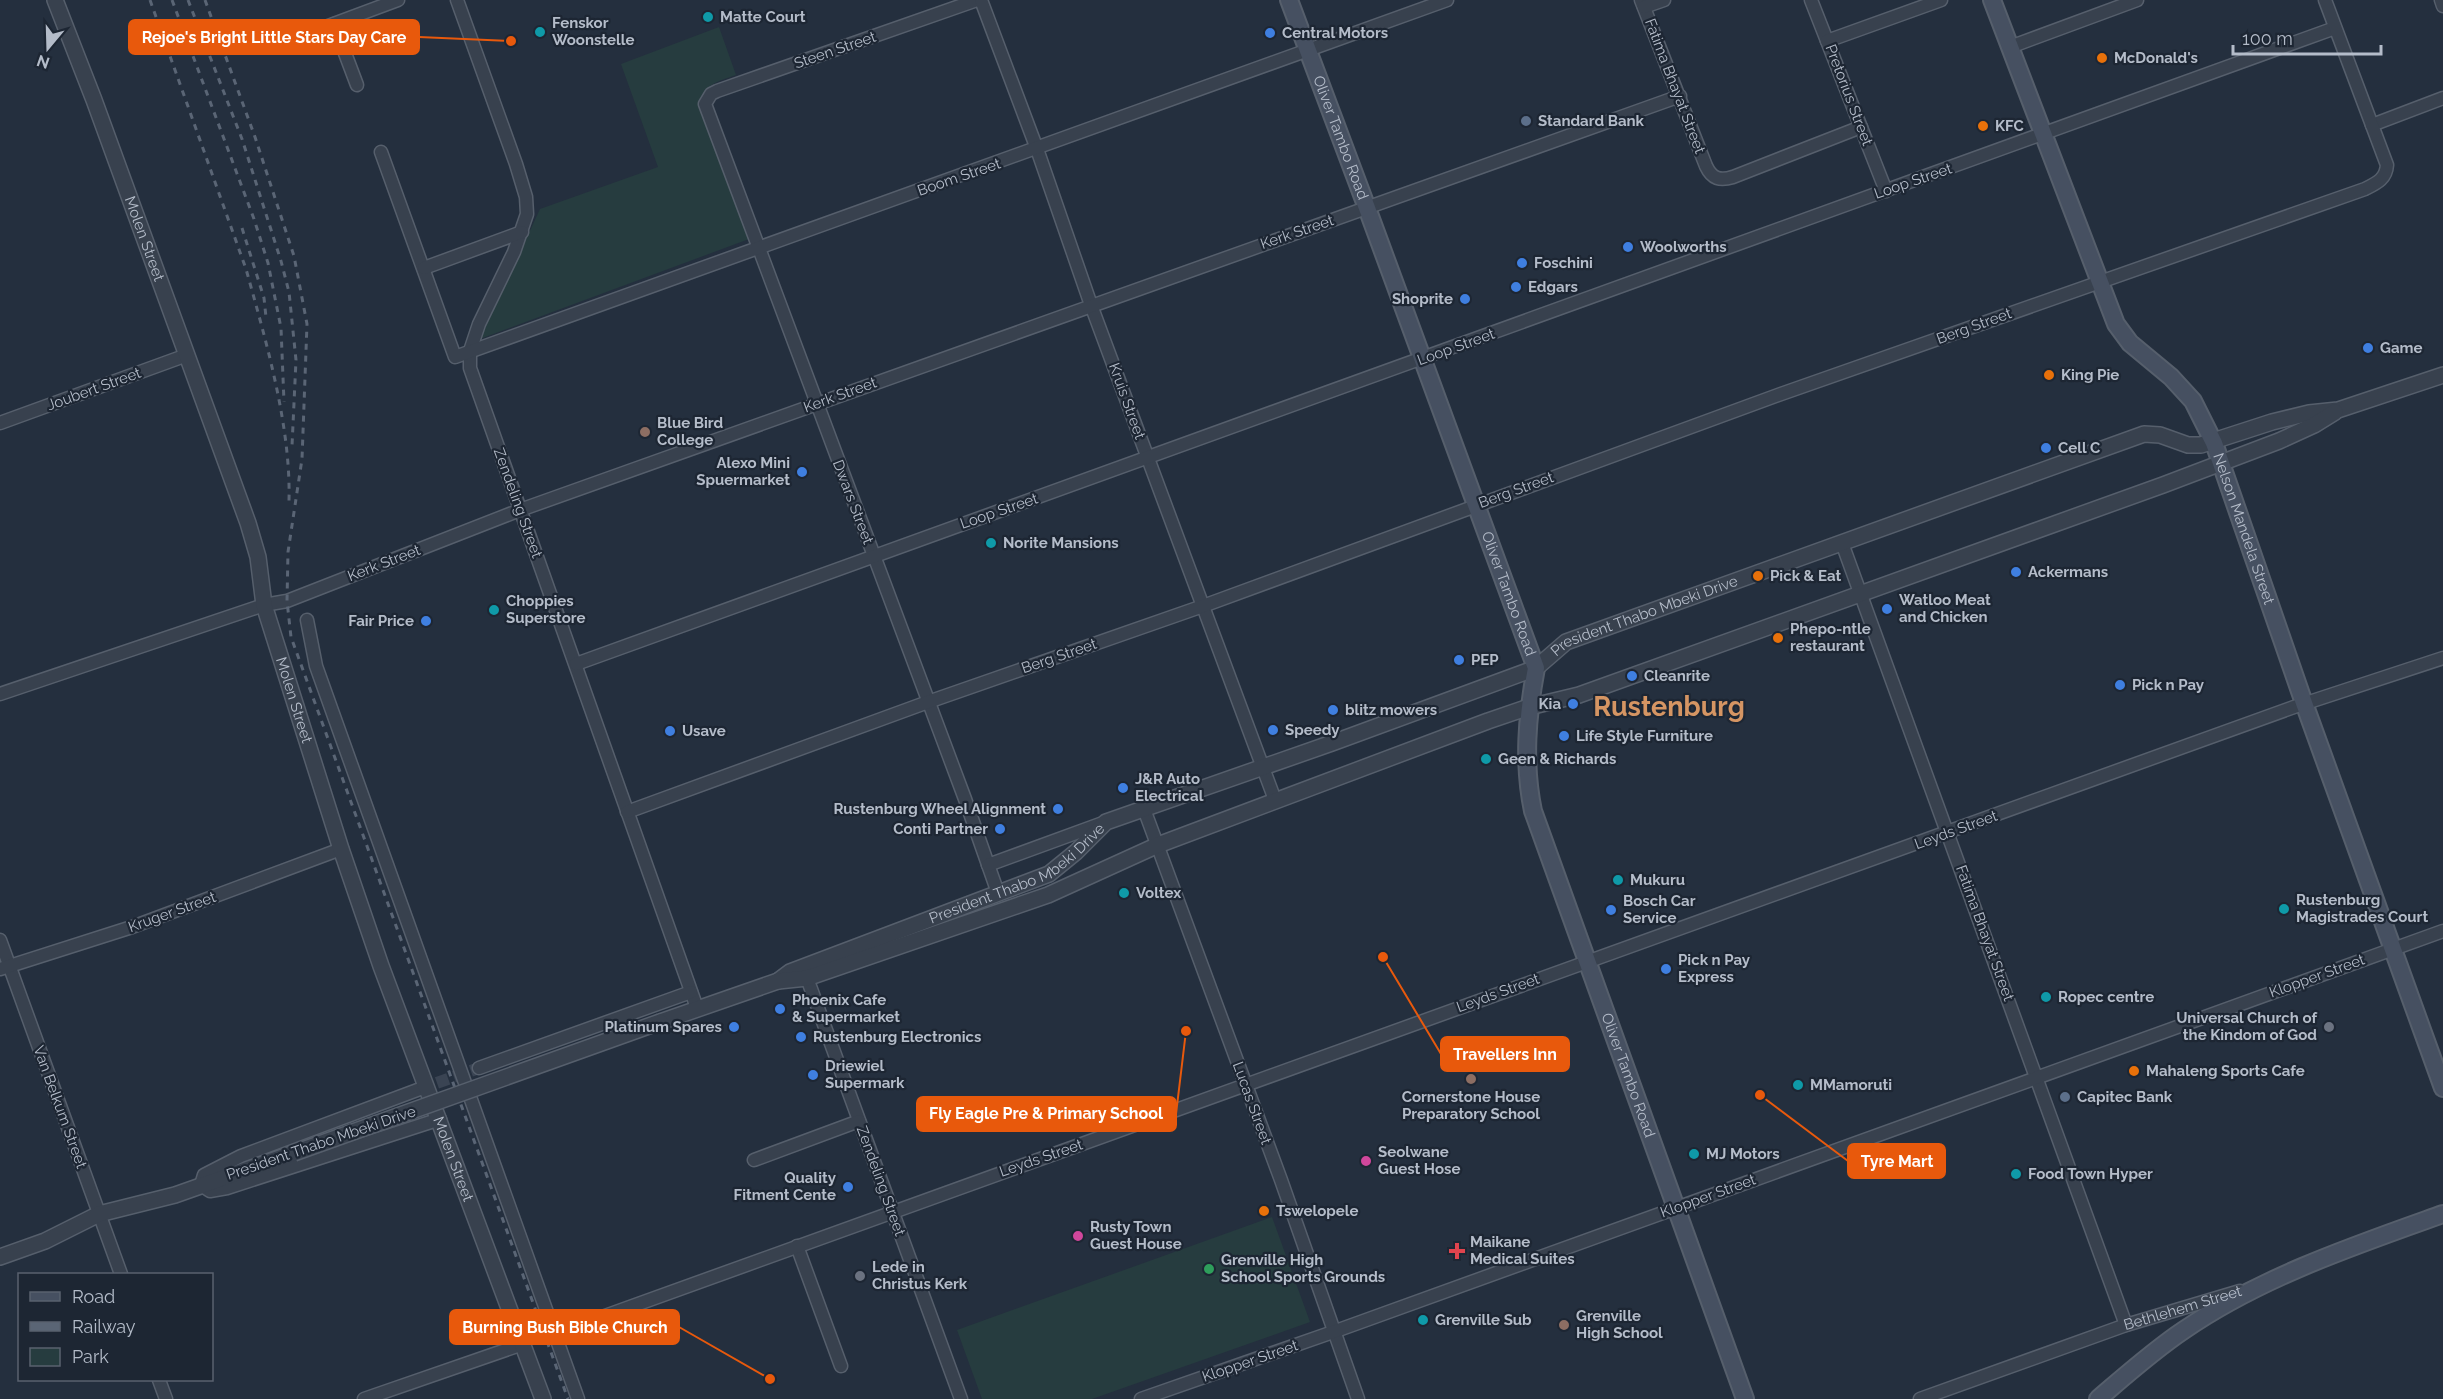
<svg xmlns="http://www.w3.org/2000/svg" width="2443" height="1399" viewBox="0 0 2443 1399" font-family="Raleway,sans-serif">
	<rect width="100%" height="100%" fill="#242f3e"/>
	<path fill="#263c3f" d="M719,27L736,75C719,81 704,84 699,104L749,239L480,339L540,209L658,167L621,64Z
		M1272,1217L1310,1322L1092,1399H982L957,1330Z"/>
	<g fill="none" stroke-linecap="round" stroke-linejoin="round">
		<path stroke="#3a4453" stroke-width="12" stroke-dasharray="12 6" stroke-linecap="butt" d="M420,1089L479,1068"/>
		<g stroke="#565f6c" stroke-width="15">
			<g id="minor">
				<path d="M457,0L516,164L526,197L527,214L514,252L479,324L470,351V368L697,1008"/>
				<path d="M977,0L717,91L711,94L705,104L965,799L998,893"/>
				<path d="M981,0L1037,149L1091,305L1275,800"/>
				<path d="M1641,0L1706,166C1712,179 1720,181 1733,177L1861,127"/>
				<path d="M1811,0L1886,191"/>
				<path d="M2441,0L2443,6"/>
				<path d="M1644,7L1664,0"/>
				<path d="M334,24L357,85"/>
				<path d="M328,26L398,0"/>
				<path d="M1827,41L1941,0"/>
				<path d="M2010,47L2137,0"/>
				<path d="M2372,125L2443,98"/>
				<path d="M381,152L455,357L1447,0"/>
				<path d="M424,268L522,232"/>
				<path d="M0,423L187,355"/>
				<path d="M1842,543L2126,1325"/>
				<path d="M307,620L316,666L578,1399"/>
				<path d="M576,664L2335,28"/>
				<path d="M0,694L264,605L287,601L520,510L1680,96"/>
				<path d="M1144,809L1281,1180L1358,1399"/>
				<path d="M627,812L928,702L1203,606L1781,394L2365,189C2377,183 2386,179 2387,165L2325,0"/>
				<path d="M988,865L1103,823"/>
				<path d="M0,940L121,1274"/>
				<path d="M0,969L132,927L341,849"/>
				<path d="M808,971L807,978L961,1399"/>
				<path d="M479,1068L691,992"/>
				<path d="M420,1089L241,1156L204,1175L201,1185L210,1191L227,1188L440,1119"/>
				<path d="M754,1160L859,1121"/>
				<path d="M797,1246L841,1366"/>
				<path d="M555,1334L2294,707L2443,658"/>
				<path d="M159,1380L166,1399"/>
				<path d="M364,1399L523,1344"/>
				<path d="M1141,1399L1333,1332L2443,931"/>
				<path id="s1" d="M1920,1399L2126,1325L2240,1291"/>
			</g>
		</g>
		<g stroke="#565f6c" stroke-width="18">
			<g id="tertiary">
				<path id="s2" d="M55,0L94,100L248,523L258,557L264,605L341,849L381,966L543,1399"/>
				<path id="s3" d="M778,981L790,972L1049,874L1076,852L1106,822L1332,743L1536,668L1566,642L2144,434L2160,435L2188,445H2201L2272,422L2309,413L2338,410L2443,375"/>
				<path d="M660,1022L778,981L807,978L1048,895L1158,845L1488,721L1529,707L1579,695L2163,485L2279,441L2314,425L2335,412"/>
				<path d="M0,1257L45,1241L99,1214L175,1195L294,1153"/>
			</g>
		</g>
		<g stroke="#565f6c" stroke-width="20">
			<g id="secondary">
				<path id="s4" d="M1289,0L1367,208L1536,668C1527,716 1523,763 1533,811L1745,1399"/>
				<path id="s5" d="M1992,0L2116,324L2130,343L2171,377L2193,401L2214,443L2304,703L2443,1088"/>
				<path d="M2098,1399C2126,1375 2154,1350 2184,1330C2261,1277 2356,1245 2443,1214"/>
			</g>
		</g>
		<use href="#minor" stroke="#38414e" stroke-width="12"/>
		<use href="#tertiary" stroke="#38414e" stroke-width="15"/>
		<use href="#secondary" stroke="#465061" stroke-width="16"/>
		<path stroke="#5a6575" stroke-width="3" stroke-dasharray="6 6" stroke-linecap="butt" d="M150,0L246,269C266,341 291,426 289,501
			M172,0L254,219L268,263L281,328L284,402
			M188,0L242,139L281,261L289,292L296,360L292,446
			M205,0L255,137L294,256L307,324L302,459L288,552L287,601L291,637L568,1399
			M242,228L264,298L266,317"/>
		<g stroke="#565f6c" stroke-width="18" stroke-linecap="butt">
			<path id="tertiary-bridge" d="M294,1153L660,1022"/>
		</g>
		<use href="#tertiary-bridge" stroke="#38414e" stroke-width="15"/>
	</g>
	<g fill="#0f9aa8" stroke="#1d2633" stroke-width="2">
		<circle cx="708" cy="17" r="6"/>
		<circle cx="540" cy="32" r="6"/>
		<circle cx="991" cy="543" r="6"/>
		<circle cx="494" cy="610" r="6"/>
		<circle cx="1486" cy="759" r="6"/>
		<circle cx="1618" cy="880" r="6"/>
		<circle cx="1124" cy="893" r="6"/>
		<circle cx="2284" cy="909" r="6"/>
		<circle cx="2046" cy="997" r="6"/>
		<circle cx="1798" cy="1085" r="6"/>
		<circle cx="1694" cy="1154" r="6"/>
		<circle cx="2016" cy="1174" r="6"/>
		<circle cx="1423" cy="1320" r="6"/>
	</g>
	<g fill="#3f7fe0" stroke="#1d2633" stroke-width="2">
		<circle cx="1270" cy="33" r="6"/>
		<circle cx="1628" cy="247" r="6"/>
		<circle cx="1522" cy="263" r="6"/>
		<circle cx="1516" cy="287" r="6"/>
		<circle cx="1465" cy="299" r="6"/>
		<circle cx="2368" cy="348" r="6"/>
		<circle cx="2046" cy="448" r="6"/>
		<circle cx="802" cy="472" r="6"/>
		<circle cx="2016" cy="572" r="6"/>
		<circle cx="1887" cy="609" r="6"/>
		<circle cx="426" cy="621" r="6"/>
		<circle cx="1459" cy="660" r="6"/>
		<circle cx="1632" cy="676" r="6"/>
		<circle cx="2120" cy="685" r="6"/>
		<circle cx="1573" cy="704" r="6"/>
		<circle cx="1333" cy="710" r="6"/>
		<circle cx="1273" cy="730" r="6"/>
		<circle cx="670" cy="731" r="6"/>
		<circle cx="1564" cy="736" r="6"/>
		<circle cx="1123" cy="788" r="6"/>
		<circle cx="1058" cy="809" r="6"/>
		<circle cx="1000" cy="829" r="6"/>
		<circle cx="1611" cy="910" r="6"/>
		<circle cx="1666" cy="969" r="6"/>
		<circle cx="780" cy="1009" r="6"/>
		<circle cx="734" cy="1027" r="6"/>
		<circle cx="801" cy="1037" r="6"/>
		<circle cx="813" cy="1075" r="6"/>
		<circle cx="848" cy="1187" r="6"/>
	</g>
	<g fill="#e8710a" stroke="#1d2633" stroke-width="2">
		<circle cx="2102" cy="58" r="6"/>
		<circle cx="1983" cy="126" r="6"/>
		<circle cx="2049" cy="375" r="6"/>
		<circle cx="1758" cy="576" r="6"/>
		<circle cx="1778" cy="638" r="6"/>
		<circle cx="2134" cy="1071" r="6"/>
		<circle cx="1264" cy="1211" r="6"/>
	</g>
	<g fill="#5c6f8a" stroke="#1d2633" stroke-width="2">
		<circle cx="1526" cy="121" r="6"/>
		<circle cx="2065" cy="1097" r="6"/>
	</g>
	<g fill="#8d6e63" stroke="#1d2633" stroke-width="2">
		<circle cx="645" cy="432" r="6"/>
		<circle cx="1471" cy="1079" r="6"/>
		<circle cx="1564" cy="1325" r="6"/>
	</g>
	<g fill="#6b7280" stroke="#1d2633" stroke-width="2">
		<circle cx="2329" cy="1027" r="6"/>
		<circle cx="860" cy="1276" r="6"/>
	</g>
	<g fill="#d1479c" stroke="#1d2633" stroke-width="2">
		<circle cx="1366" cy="1161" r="6"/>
		<circle cx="1078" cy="1236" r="6"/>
	</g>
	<path fill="#e0444e" stroke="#1d2633" stroke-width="2" d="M1454 1242h6v6h6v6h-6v6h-6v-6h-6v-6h6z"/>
	<circle fill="#2e9e5b" stroke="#1d2633" stroke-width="2" cx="1209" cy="1269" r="6"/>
	<g text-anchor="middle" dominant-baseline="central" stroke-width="4.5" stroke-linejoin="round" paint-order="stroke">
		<g font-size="15" font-weight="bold" fill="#b4bcc9" stroke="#1d2633" text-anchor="start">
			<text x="720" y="17">Matte Court</text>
			<text x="552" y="23">Fenskor<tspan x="552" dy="17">Woonstelle</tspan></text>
			<text x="1282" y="33">Central Motors</text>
			<text x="2114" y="58">McDonald's</text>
			<text x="1538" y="121">Standard Bank</text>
			<text x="1995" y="126">KFC</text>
			<text x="1640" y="247">Woolworths</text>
			<text x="1534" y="263">Foschini</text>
			<text x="1528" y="287">Edgars</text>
			<text x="1453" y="299" text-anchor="end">Shoprite</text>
			<text x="2380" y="348">Game</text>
			<text x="2061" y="375">King Pie</text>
			<text x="657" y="423">Blue Bird<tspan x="657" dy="17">College</tspan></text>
			<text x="2058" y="448">Cell C</text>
			<text x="790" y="463" text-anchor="end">Alexo Mini<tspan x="790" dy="17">Spuermarket</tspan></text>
			<text x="1003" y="543">Norite Mansions</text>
			<text x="2028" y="572">Ackermans</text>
			<text x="1770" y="576">Pick &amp; Eat</text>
			<text x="1899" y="600">Watloo Meat<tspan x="1899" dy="17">and Chicken</tspan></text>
			<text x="506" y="601">Choppies<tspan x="506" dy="17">Superstore</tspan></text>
			<text x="414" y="621" text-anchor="end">Fair Price</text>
			<text x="1790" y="629">Phepo-ntle<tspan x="1790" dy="17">restaurant</tspan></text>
			<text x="1471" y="660">PEP</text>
			<text x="1644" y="676">Cleanrite</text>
			<text x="2132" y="685">Pick n Pay</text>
			<text x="1561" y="704" text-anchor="end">Kia</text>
			<text x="1345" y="710">blitz mowers</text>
			<text x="1285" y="730">Speedy</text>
			<text x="682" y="731">Usave</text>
			<text x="1576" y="736">Life Style Furniture</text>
			<text x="1498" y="759">Geen &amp; Richards</text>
			<text x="1135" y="779">J&amp;R Auto<tspan x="1135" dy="17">Electrical</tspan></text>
			<text x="1046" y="809" text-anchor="end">Rustenburg Wheel Alignment</text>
			<text x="988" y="829" text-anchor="end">Conti Partner</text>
			<text x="1630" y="880">Mukuru</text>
			<text x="1136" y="893">Voltex</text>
			<text x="2296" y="900">Rustenburg<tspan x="2296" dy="17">Magistrades Court</tspan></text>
			<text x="1623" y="901">Bosch Car<tspan x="1623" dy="17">Service</tspan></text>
			<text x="1678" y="960">Pick n Pay<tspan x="1678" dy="17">Express</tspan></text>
			<text x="2058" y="997">Ropec centre</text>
			<text x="792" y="1000">Phoenix Cafe<tspan x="792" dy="17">&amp; Supermarket</tspan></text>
			<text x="2317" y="1018" text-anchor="end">Universal Church of<tspan x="2317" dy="17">the Kindom of God</tspan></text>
			<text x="722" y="1027" text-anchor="end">Platinum Spares</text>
			<text x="813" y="1037">Rustenburg Electronics</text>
			<text x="825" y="1066">Driewiel<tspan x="825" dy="17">Supermark</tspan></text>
			<text x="2146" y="1071">Mahaleng Sports Cafe</text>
			<text x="1810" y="1085">MMamoruti</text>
			<text x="1471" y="1097" text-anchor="middle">Cornerstone House<tspan x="1471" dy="17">Preparatory School</tspan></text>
			<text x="2077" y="1097">Capitec Bank</text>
			<text x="1378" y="1152">Seolwane<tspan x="1378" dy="17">Guest Hose</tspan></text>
			<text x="1706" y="1154">MJ Motors</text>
			<text x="2028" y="1174">Food Town Hyper</text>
			<text x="836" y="1178" text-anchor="end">Quality<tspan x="836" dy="17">Fitment Cente</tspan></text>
			<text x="1276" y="1211">Tswelopele</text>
			<text x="1090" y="1227">Rusty Town<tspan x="1090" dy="17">Guest House</tspan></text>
			<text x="1470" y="1242">Maikane<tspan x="1470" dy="17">Medical Suites</tspan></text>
			<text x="1221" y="1260">Grenville High<tspan x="1221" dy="17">School Sports Grounds</tspan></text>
			<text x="872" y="1267">Lede in<tspan x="872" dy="17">Christus Kerk</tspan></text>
			<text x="1576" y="1316">Grenville<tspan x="1576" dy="17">High School</tspan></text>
			<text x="1435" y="1320">Grenville Sub</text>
		</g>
		<g font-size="15" fill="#b4bcc9" stroke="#1d2633">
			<text transform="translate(835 50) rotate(-19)">Steen Street</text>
			<text transform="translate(1675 86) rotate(69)">Fatima Bhayat Street</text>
			<text transform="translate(1849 95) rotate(69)">Pretorius Street</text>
			<text stroke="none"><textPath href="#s4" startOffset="147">Oliver Tambo Road</textPath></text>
			<text transform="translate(959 177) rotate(-19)">Boom Street</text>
			<text transform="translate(1913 181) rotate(-19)">Loop Street</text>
			<text transform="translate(1297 232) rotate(-19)">Kerk Street</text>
			<text stroke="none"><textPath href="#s2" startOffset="255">Molen Street</textPath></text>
			<text transform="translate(1974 326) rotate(-20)">Berg Street</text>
			<text transform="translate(1456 347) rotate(-20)">Loop Street</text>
			<text transform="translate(94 389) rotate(-20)">Joubert Street</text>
			<text transform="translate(840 395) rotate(-20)">Kerk Street</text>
			<text transform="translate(1127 401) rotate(70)">Kruis Street</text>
			<text transform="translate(1516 490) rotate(-20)">Berg Street</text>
			<text transform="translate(853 502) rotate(69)">Dwars Street</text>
			<text transform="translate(518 503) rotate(70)">Zendeling Street</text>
			<text transform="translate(999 511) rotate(-19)">Loop Street</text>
			<text stroke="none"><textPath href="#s5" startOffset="594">Nelson Mandela Street</textPath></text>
			<text transform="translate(384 563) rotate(-21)">Kerk Street</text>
			<text stroke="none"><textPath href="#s4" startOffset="633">Oliver Tambo Road</textPath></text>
			<text stroke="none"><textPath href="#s3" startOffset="948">President Thabo Mbeki Drive</textPath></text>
			<text transform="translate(1059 656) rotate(-19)">Berg Street</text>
			<text stroke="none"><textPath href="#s2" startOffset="741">Molen Street</textPath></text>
			<text transform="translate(1956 830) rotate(-20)">Leyds Street</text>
			<text stroke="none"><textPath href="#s3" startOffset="264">President Thabo Mbeki Drive</textPath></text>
			<text transform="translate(172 912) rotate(-20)">Kruger Street</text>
			<text transform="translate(1985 933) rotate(70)">Fatima Bhayat Street</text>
			<text transform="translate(2317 976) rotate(-20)">Klopper Street</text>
			<text transform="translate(1498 993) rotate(-20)">Leyds Street</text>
			<text stroke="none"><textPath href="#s4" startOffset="1137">Oliver Tambo Road</textPath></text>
			<text transform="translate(1252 1103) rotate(70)">Lucas Street</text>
			<text transform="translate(60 1107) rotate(70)">Van Belkum Street</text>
			<text transform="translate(321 1143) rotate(-19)">President Thabo Mbeki Drive</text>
			<text transform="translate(1041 1158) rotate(-19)">Leyds Street</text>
			<text stroke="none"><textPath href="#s2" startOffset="1227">Molen Street</textPath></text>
			<text transform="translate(881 1181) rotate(70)">Zendeling Street</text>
			<text transform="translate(1708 1196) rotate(-20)">Klopper Street</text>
			<text stroke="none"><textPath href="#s1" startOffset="278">Bethlehem Street</textPath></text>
			<text transform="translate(1250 1361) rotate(-19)">Klopper Street</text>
		</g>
		<g font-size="27" font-weight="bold" fill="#d59563" stroke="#1d2633">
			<text x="1669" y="706">Rustenburg</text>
		</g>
	</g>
	<path fill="none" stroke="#e8590c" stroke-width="2" d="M511 41L419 37M1383 957L1441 1054M1186 1031L1176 1114M1760 1095L1848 1161M770 1379L679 1327"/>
	<g fill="#e8590c" stroke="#1d2633" stroke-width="2">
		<circle cx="511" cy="41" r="6"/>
		<circle cx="1383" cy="957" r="6"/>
		<circle cx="1186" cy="1031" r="6"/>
		<circle cx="1760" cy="1095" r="6"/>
		<circle cx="770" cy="1379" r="6"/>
	</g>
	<g fill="#e8590c" stroke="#e8590c" stroke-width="2">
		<rect x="129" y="20" width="290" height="34" rx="6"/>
		<rect x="1441" y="1037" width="128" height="34" rx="6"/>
		<rect x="917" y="1097" width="259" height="34" rx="6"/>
		<rect x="1848" y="1144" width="97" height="34" rx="6"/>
		<rect x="450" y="1310" width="229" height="34" rx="6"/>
	</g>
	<g font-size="16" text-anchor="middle" font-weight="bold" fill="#fff">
		<text x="274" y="43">Rejoe's Bright Little Stars Day Care</text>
		<text x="1505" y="1060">Travellers Inn</text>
		<text x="1046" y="1119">Fly Eagle Pre &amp; Primary School</text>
		<text x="1897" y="1167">Tyre Mart</text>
		<text x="565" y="1333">Burning Bush Bible Church</text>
	</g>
	<rect x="18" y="1273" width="195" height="108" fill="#1d2633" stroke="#59626f" stroke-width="1.5"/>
	<rect x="30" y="1292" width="30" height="9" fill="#465061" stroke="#59626f" stroke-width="1.5"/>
	<text x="72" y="1303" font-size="18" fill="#b4bcc9">Road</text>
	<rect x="30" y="1322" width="30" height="9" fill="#5a6575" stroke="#59626f" stroke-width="1.5"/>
	<text x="72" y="1333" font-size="18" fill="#b4bcc9">Railway</text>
	<rect x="30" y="1348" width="30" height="18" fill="#263c3f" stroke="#59626f" stroke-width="1.5"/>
	<text x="72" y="1363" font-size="18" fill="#b4bcc9">Park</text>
	<g transform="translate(48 48) rotate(199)" stroke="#1d2633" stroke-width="4.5" paint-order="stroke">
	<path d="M0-4.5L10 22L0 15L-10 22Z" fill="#b4bcc9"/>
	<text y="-9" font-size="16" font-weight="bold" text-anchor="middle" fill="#b4bcc9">N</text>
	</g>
	<path d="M2233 45v9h148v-9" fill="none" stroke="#b4bcc9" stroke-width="3"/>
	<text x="2242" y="45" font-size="18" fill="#b4bcc9" stroke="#1d2633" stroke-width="4.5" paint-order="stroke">100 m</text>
</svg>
